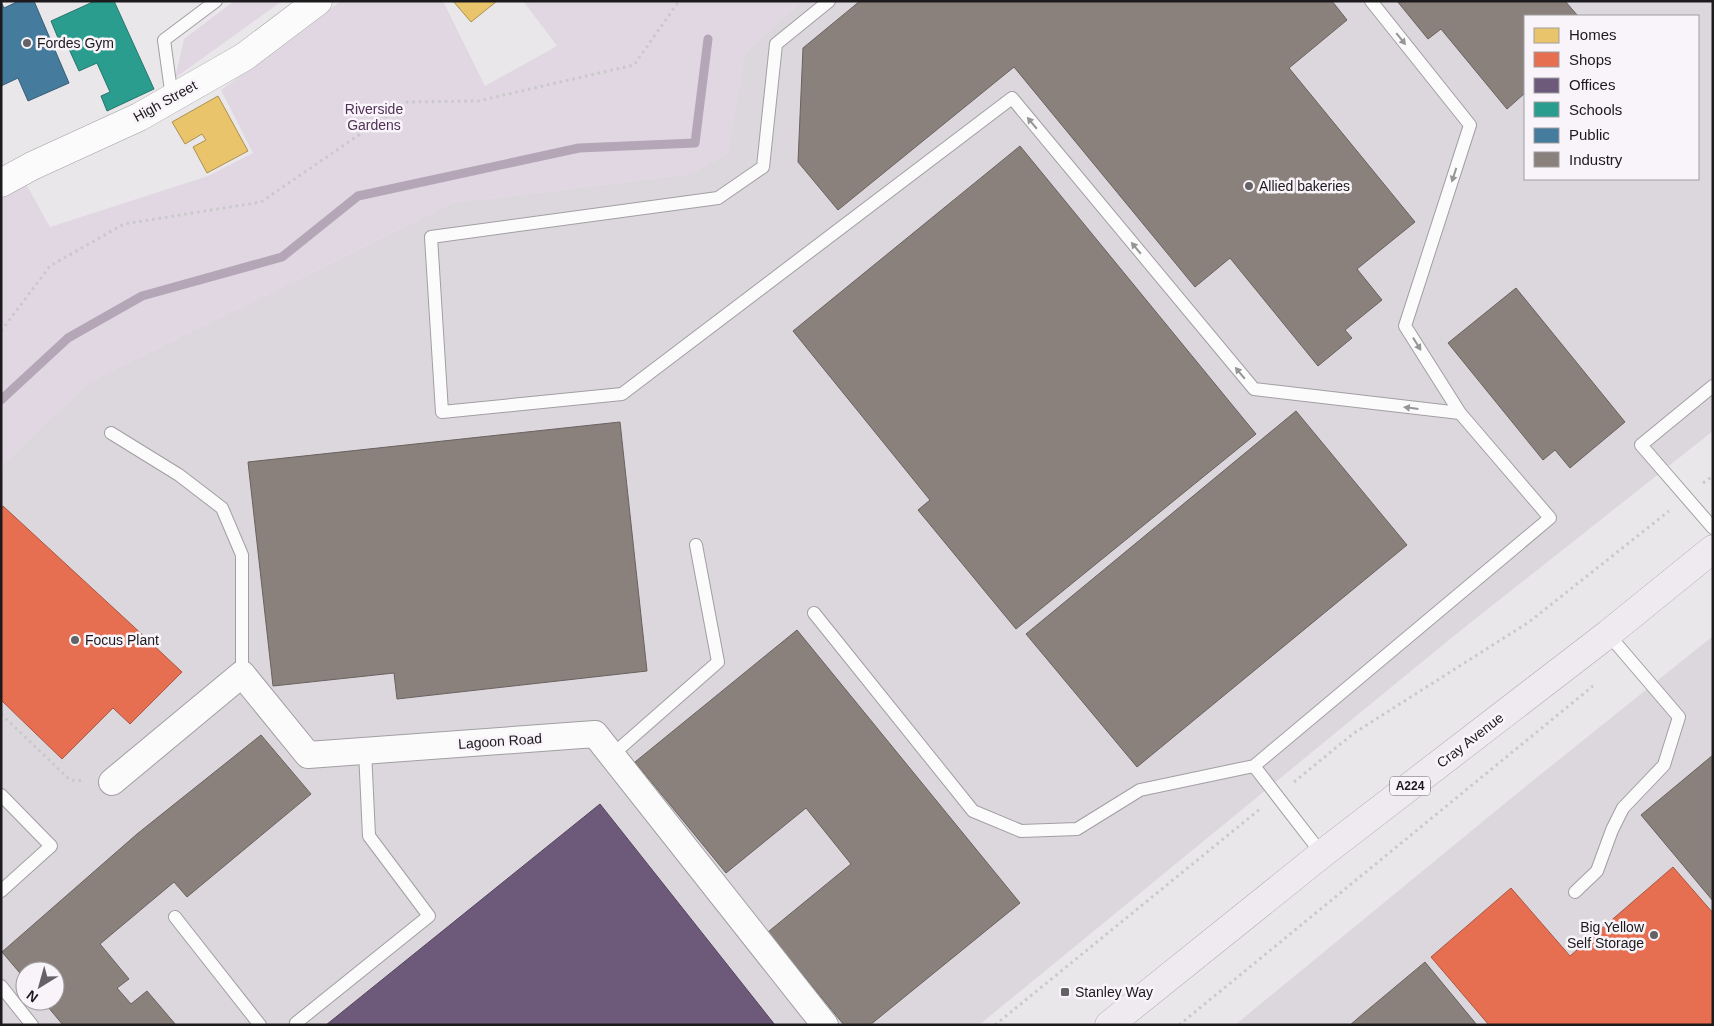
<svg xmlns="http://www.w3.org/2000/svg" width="1714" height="1026" viewBox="0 0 1714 1026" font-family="Arial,sans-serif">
	<rect width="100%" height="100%" fill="#eae7eb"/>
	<path fill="#dcd6dd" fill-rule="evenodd" d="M801,1H1713V431L1455,635L979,1025H1V466L89,382L452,203L690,174L728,153L745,53ZM1525,16H1698V179H1525ZM25,971H55V1001H25Z
		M1713,636V1025H1235L1520,791Z"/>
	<path fill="#e0d7e2" d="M234,1H282L175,78L184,39Z
		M341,1H443L485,86L557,46L523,1H801L745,53L728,153L690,174L452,203L89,382L1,466V197L25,182L50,227L208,176L253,153L221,90Z"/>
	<path fill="#e9c46a" stroke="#ac9153" d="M453,1H497L471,22Z
		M218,96L248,151L207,173L193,147L206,140L202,134L185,144L172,122Z"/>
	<path fill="#e76f51" stroke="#aa5641" d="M3,506L133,626L182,672L130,724L113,708L62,759L1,700V509Z
		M1673,867L1713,913V1025H1489L1431,957L1511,888L1570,956Z"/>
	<path fill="#6d597a" stroke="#55465e" d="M600,804L775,1025H326Z"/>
	<path fill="#2a9d8f" stroke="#26766c" d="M95,1H114L154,89L107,111L101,96L110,92L97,63L79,71L63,36L58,38L51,21Z"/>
	<path fill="#457b9d" stroke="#395e76" d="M19,1H34L69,83L28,101L18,78L1,86V2L4,8Z"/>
	<path fill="#8a817c" stroke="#69625f" d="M860,1H1332L1347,20L1289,68L1415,222L1357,269L1382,300L1345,330L1352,338L1318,366L1230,258L1195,287L1014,67L838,210L798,162L803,48Z
		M1397,1H1565L1578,16H1525V93L1507,109L1441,29L1428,39Z
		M1020,146L1256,434L1016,629L918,510L930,500L793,331Z
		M1516,288L1625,422L1570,468L1555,450L1543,460L1448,343Z
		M1296,411L1407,545L1137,767L1026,634Z
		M620,422L647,671L397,699L394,673L273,686L248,462Z
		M797,630L1020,903L870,1025H844L768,932L851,864L806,808L726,873L635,762Z
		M261,735L311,794L187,897L174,882L100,944L129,979L117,988L131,1004L147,991L176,1025H63L43,1001H55V971H25V979L2,952L137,834Z
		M1713,755V901L1641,815Z
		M1425,962L1477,1025H1350L1364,1013Z"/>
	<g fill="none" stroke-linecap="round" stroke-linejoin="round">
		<path stroke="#b4a5b7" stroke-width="9" d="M1,400L68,338L142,296L282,257L358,196L579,148L695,143L708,39"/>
		<g stroke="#a19fa2" stroke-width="14">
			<path id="lane" d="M829,1L776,44L763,167L718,198L431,237L442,412L622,394L1012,98L1254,389L1460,413
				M172,98L164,40L216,1
				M1713,386L1641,445L1713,528
				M111,433L179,475L222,508L242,555V674
				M814,613L973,811L1021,831L1077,829L1140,790L1254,766
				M612,755L718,662L696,545
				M1,795L51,846L1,891
				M1322,854L1254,766L1550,518L1460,413L1405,326L1470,125L1371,1
				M1575,892L1597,871L1612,830L1623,808L1664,765L1679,717L1608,634
				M175,917L260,1025
				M1,986L32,1025
				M297,1025L296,1023L429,916L369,836L365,751"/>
		</g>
		<g stroke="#a19fa2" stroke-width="28">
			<path id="street" d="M112,782L242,674L308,755L595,734L825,1025"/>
		</g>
		<g stroke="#a19fa2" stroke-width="29">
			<path id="secondary" d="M1,183L32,166L139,117L244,57L318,1"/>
		</g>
		<g stroke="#b2abb3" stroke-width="29">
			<path id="primary" d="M1109,1025L1322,854L1608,634L1713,549"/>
		</g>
		<path stroke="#c9c9ca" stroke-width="3" stroke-dasharray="2.5 4" stroke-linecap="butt" d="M1,331L50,266L124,224L261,202L407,102L478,101L634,65L679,1
			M1703,483L1713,476
			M1,714L70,780L85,781
			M1294,782L1354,733L1529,622L1669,511
			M995,1025L1260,809
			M1179,1025L1593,686"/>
		<use href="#lane" stroke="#fcfbfc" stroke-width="12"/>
		<use href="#street" stroke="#fcfbfc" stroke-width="26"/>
		<use href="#secondary" stroke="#fcfbfc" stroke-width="28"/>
		<use href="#primary" stroke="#eeeaef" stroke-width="28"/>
	</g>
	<defs><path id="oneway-solid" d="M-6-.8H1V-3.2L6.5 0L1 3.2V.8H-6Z" transform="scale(1.25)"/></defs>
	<g fill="#979697">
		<use href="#oneway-solid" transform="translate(1401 39) rotate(51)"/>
		<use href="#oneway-solid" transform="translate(1032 123) rotate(-130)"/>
		<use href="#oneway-solid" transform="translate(1454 175) rotate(108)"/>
		<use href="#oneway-solid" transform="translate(1136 248) rotate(-130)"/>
		<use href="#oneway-solid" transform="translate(1417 344) rotate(58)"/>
		<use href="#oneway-solid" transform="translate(1240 373) rotate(-130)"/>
		<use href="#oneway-solid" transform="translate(1411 408) rotate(-173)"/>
	</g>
	<g fill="#646264" stroke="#f8f4f9" stroke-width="2">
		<circle cx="27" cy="43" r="5"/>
		<circle cx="1249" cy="186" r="5"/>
		<circle cx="75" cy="640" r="5"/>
		<circle cx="1654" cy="935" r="5"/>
		<rect x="1060" y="987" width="10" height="10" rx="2.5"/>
	</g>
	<g text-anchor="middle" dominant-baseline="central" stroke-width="5" stroke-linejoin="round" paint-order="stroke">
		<rect fill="#f8f4f9" stroke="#5e5b5e" stroke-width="1" x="1390" y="776.5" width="40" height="19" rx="4"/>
		<g font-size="12" font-weight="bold" fill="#1c1a1c">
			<text x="1410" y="786">A224</text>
		</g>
		<g font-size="14" fill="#1c1a1c" stroke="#f8f4f9" text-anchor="start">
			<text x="37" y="43">Fordes Gym</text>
			<text x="1259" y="186">Allied bakeries</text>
			<text x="85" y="640">Focus Plant</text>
			<text x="1644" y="927" text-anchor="end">Big Yellow<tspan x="1644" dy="16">Self Storage</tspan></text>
			<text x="1075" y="992">Stanley Way</text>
		</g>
		<g font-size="14" fill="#1c1a1c" stroke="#f8f4f9">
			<text transform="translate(165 101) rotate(-29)">High Street</text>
			<text transform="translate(1470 740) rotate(-38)">Cray Avenue</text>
			<text transform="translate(500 741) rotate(-4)">Lagoon Road</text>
		</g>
		<g font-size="14" fill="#503256" stroke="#f8f4f9">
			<text x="374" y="109">Riverside<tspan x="374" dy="16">Gardens</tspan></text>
		</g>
	</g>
	<rect width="1714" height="1026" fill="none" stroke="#1c1a1c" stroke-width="5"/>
	<rect x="1524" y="15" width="175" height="165" fill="#f8f4f9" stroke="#a09da1"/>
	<rect x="1534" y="28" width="25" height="15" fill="#e9c46a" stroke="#a09da1"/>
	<text x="1569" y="40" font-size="15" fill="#1c1a1c">Homes</text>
	<rect x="1534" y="52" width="25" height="15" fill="#e76f51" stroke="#a09da1"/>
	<text x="1569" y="65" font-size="15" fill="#1c1a1c">Shops</text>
	<rect x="1534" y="78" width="25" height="15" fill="#6d597a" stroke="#a09da1"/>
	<text x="1569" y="90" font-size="15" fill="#1c1a1c">Offices</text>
	<rect x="1534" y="102" width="25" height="15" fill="#2a9d8f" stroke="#a09da1"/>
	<text x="1569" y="115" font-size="15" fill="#1c1a1c">Schools</text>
	<rect x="1534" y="128" width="25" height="15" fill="#457b9d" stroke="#a09da1"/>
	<text x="1569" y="140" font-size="15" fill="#1c1a1c">Public</text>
	<rect x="1534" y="152" width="25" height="15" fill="#8a817c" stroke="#a09da1"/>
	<text x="1569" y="165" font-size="15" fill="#1c1a1c">Industry</text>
	<g transform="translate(40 986) rotate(217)"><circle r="24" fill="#f8f4f9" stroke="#a09da1"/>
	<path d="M0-4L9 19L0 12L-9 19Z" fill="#646264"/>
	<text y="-8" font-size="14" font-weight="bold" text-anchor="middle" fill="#1c1a1c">N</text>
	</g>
</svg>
